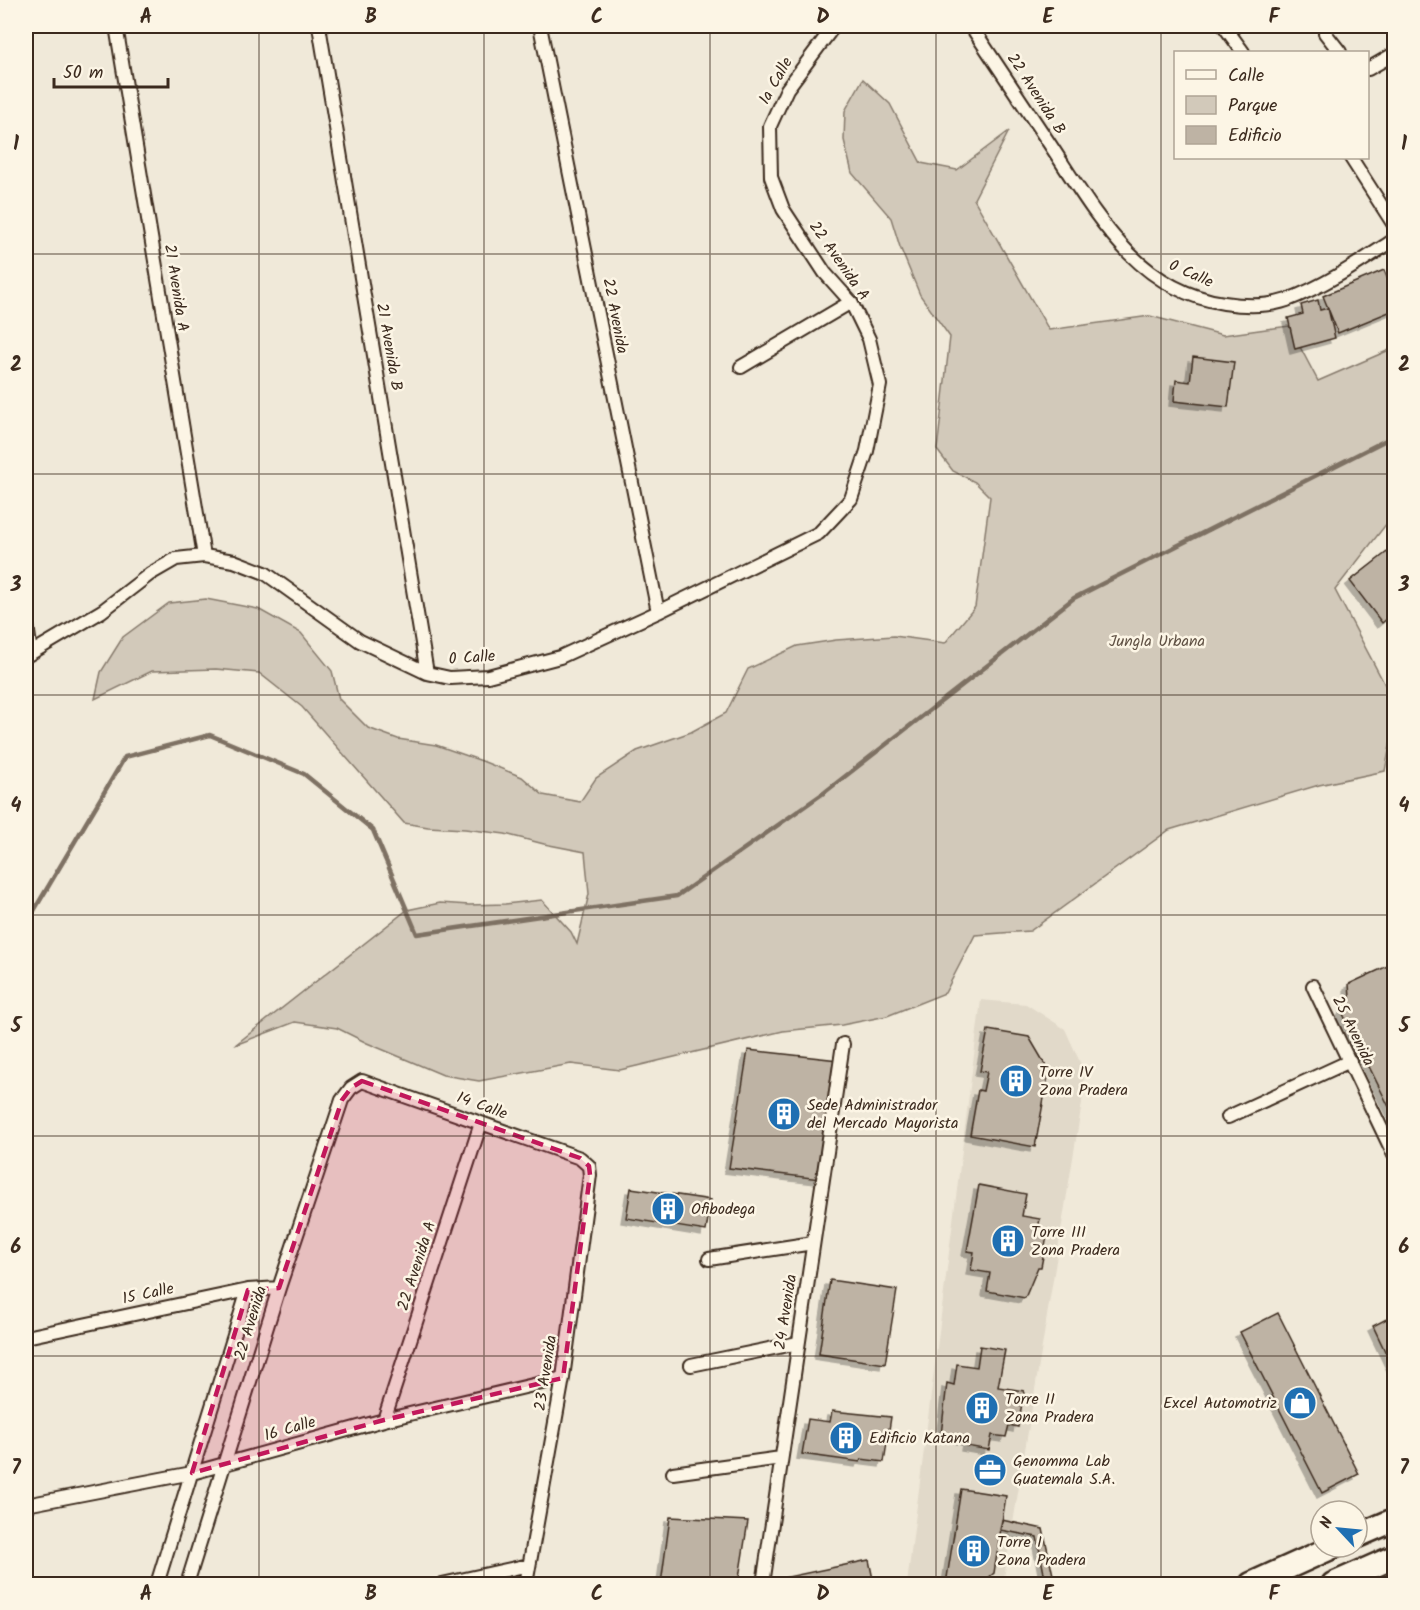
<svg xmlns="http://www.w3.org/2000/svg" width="1420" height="1610" viewBox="0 0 1420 1610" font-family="Kalam,sans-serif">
	<defs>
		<filter id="shadow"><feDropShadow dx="-5" dy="5" stdDeviation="0" flood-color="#0004"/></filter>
	</defs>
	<rect width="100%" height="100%" fill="#f0e9d9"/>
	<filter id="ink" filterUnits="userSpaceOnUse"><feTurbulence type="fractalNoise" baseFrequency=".0167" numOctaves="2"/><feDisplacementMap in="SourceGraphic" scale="12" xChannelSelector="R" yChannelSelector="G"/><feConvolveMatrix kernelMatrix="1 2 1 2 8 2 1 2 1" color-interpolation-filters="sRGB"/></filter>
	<g filter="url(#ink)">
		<path fill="#e1d9c9" d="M981,1000L1026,1004L1065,1029L1084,1071L1082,1103L1003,1584H907Z"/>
		<path fill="#d2c9ba" stroke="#867a6c" stroke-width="1.5" d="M863,79L890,104L921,163L957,170L1009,131L974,199L1049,330L1150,316L1223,335L1289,326L1318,381L1394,348V519L1387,523L1335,590L1394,702V726L1385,771L1319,785L1169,830L1030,931L975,935L945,993L887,1016L842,1025L783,1031L620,1070L571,1064L479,1081L443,1075L367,1043L337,1028L295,1022L235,1045L407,910L440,903L469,905L505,904L542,900L571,932L577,944L589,894L585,852L544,844L505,834L465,829L428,827L404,823L302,707L259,673L216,669L152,671L95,699L101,672L123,637L169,603L206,599L258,609L301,633L332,671L339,699L368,728L398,739L436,745L482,761L522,777L543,795L580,802L596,778L637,751L691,732L726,713L748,669L797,646L836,640L894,636L945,643L975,607L990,497L975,482L953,471L937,450L950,337L920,295L900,247L891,218L852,173L844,140L845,111Z"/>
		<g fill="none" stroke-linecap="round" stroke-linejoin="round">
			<path stroke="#7e7163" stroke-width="4.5" d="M26,924L125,757L210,735L304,774L373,830L417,934L677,896L825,792L1074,598L1394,436"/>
		</g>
		<path fill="#beb3a4" stroke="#3b2a1e" stroke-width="1.5" filter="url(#shadow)" d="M1384,270L1394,295V310L1338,333L1323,296Z
			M1318,300L1320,310L1328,308L1335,338L1295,349L1288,318L1303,314L1301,305Z
			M1193,357L1234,362L1228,407L1174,401L1176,380L1190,382Z
			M1387,552L1394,561V613L1382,623L1350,581Z
			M1394,963V1117L1342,1012L1350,998L1349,984Z
			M988,1030L1029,1037L1049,1071L1035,1147L970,1135L978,1090L983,1091L987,1072L980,1071Z
			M748,1050L838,1060L820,1179L729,1168Z
			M979,1185L1026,1194L1022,1216L1040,1219L1038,1229L1048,1231L1041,1267H1038L1025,1298L987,1291L990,1273L971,1270L974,1252L967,1251Z
			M631,1188L711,1200L706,1231L626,1218Z
			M830,1280L897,1290L885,1364L819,1354Z
			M1278,1313L1359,1474L1322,1493L1240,1332Z
			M1394,1315V1370L1373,1326Z
			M980,1346L1005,1350L998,1387L1024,1391L1018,1427L1009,1425L1006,1437L992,1435L989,1450L966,1446L967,1440L941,1435L947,1383L954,1385L957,1364L977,1367Z
			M832,1411L891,1417L884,1462L861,1459L860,1462L802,1454L808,1419L830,1422Z
			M961,1489L1006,1496L994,1573L981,1584H946Z
			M670,1517L748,1521L738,1584H661Z
			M1002,1520L1043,1529L1055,1584H1046L1037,1537L1000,1530Z
			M869,1560L874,1584H785L783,1578Z"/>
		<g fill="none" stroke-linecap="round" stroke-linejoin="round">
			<g stroke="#3b2a1e" stroke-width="16">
				<path id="street" d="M116,26L204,556
					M319,26L427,673
					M540,26L658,612
					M971,26C997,65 1023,104 1049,143C1094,211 1135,290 1224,303C1244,306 1267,307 1287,300C1325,286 1360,262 1394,240
					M1224,26L1243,52
					M1325,33L1340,52
					M1368,69L1394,54
					M1351,158L1394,225
					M741,367L851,302
					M26,618L31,653
					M26,656L102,611L150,574L176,559L204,556L234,561L265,573L360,641L427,673L450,678L488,676L560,657L658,612L819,533L851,499L867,451L880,385L869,339L851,302L825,273L783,209L771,177L770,126L787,89L834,26
					M1313,986L1394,1155
					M1228,1117L1350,1061
					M709,1259L813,1243
					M26,1337L248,1290L279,1288
					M691,1365L798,1343
					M384,1420L481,1123
					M673,1473L781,1458
					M26,1505L192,1473L384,1420L563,1378
					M157,1584L248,1290
					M187,1584L279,1288L342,1100L351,1088L362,1081L580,1158L589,1166L590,1175L563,1378L526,1584
					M442,1584L529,1565
					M763,1584L843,1044"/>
			</g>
			<g stroke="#3b2a1e" stroke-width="27">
				<path id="highway" d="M1357,1536L1394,1520
					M1251,1584L1333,1547
					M1333,1584L1394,1557"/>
			</g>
			<use href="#street" stroke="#fcf5e5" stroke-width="12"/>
			<use href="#highway" stroke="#fcf5e5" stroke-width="22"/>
		</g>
	</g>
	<path fill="#c2185b" fill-opacity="0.2" stroke="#c2185b" stroke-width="4.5" stroke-dasharray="12 8" stroke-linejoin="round" d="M362,1081L580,1158L589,1166L590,1175L563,1378L384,1420L192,1473L248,1290L279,1288L342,1100L351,1088Z"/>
	<path fill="none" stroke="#3b2a1e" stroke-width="1.5" stroke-opacity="0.55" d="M259,26V1584M484,26V1584M710,26V1584M936,26V1584M1161,26V1584M26,254H1394M26,474H1394M26,695H1394M26,915H1394M26,1136H1394M26,1356H1394"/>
	<defs>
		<g id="building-disc" transform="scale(1.725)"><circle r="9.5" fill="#1f6fb2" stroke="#fcf5e5"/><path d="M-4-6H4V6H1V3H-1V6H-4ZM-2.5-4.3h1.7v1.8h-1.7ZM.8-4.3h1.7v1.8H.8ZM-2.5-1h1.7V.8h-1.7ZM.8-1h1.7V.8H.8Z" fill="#fff"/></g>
		<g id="shop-disc" transform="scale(1.725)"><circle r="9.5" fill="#1f6fb2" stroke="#fcf5e5"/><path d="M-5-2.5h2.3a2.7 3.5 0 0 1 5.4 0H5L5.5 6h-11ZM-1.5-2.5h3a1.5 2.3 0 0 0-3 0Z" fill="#fff"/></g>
		<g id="office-disc" transform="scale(1.725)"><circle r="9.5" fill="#1f6fb2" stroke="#fcf5e5"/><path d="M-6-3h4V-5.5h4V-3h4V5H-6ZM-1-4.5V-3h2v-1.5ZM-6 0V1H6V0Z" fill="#fff"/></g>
	</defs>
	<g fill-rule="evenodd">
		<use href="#building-disc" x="1016" y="1081"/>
		<use href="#building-disc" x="784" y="1114"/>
		<use href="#building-disc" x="668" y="1209"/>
		<use href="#building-disc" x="1008" y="1241"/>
		<use href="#shop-disc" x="1300" y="1403"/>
		<use href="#building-disc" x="982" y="1408"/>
		<use href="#building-disc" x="846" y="1438"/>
		<use href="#office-disc" x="990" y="1470"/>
		<use href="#building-disc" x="974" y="1551"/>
	</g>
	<g text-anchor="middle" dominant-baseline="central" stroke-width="5" stroke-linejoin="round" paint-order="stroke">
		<g font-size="16" fill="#3b2a1e" stroke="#fcf5e5">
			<text transform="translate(776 81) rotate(-60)">1a Calle</text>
			<text transform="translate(1036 94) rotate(57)">22 Avenida B</text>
			<text transform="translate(839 261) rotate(55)">22 Avenida A</text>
			<text transform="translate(1191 274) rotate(24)">0 Calle</text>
			<text transform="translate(176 288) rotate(81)">21 Avenida A</text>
			<text transform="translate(615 316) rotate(79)">22 Avenida</text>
			<text transform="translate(389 347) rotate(80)">21 Avenida B</text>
			<text transform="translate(472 658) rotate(-4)">0 Calle</text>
			<text transform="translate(1353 1031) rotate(64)">25 Avenida</text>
			<text transform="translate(482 1106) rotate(20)">14 Calle</text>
			<text transform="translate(417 1266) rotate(-72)">22 Avenida A</text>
			<text transform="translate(148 1294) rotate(-12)">15 Calle</text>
			<text transform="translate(786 1312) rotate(-81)">24 Avenida</text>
			<text transform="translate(251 1323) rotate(-73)">22 Avenida</text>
			<text transform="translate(546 1373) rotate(-81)">23 Avenida</text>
			<text transform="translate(290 1429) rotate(-16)">16 Calle</text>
		</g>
		<g font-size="16" fill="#615245" stroke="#fcf5e5">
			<text x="1157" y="641">Jungla Urbana</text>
		</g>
		<g font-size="16" fill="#3b2a1e" stroke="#fcf5e5" text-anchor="start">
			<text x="1039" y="1072">Torre IV<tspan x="1039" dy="18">Zona Pradera</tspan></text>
			<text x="807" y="1105">Sede Administrador<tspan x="807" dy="18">del Mercado Mayorista</tspan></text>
			<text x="691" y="1209">Ofibodega</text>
			<text x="1031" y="1232">Torre III<tspan x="1031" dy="18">Zona Pradera</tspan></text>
			<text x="1005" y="1399">Torre II<tspan x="1005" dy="18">Zona Pradera</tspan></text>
			<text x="1277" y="1403" text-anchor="end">Excel Automotriz</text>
			<text x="869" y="1438">Edificio Katana</text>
			<text x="1013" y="1461">Genomma Lab<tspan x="1013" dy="18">Guatemala S.A.</tspan></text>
			<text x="997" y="1542">Torre I<tspan x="997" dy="18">Zona Pradera</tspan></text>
		</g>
	</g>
	<rect width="1420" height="1610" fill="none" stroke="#fcf5e5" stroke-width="66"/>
	<rect x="1174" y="51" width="195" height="108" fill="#fcf5e5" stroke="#afa495" stroke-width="1.5"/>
	<rect x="1186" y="70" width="30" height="9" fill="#fcf5e5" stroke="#afa495" stroke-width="1.5"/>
	<text x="1228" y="81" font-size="18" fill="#3b2a1e">Calle</text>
	<rect x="1186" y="96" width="30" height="18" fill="#d2c9ba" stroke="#afa495" stroke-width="1.5"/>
	<text x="1228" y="111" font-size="18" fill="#3b2a1e">Parque</text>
	<rect x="1186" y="126" width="30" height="18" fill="#beb3a4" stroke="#afa495" stroke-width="1.5"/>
	<text x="1228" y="141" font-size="18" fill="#3b2a1e">Edificio</text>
	<g transform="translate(1339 1529) rotate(296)"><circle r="28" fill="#fcf5e5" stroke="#afa495" stroke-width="1.5"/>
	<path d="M0-4.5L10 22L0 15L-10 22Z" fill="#1f6fb2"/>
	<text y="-9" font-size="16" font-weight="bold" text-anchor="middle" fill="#3b2a1e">N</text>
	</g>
	<path d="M54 78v9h114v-9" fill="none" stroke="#3b2a1e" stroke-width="3"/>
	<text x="63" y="78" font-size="18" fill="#3b2a1e" stroke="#fcf5e5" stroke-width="4.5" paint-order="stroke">50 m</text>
	<rect x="33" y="33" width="1354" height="1544" fill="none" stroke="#3b2a1e" stroke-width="2"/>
	<g font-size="20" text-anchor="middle" font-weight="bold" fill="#3b2a1e">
		<text x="146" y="23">A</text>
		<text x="371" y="23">B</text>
		<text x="597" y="23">C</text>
		<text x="823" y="23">D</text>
		<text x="1048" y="23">E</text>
		<text x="1274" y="23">F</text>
		<text x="16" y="150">1</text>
		<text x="1404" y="150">1</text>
		<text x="16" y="371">2</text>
		<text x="1404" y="371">2</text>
		<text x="16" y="591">3</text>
		<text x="1404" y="591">3</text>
		<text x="16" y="812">4</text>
		<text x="1404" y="812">4</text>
		<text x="16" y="1032">5</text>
		<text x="1404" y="1032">5</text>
		<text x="16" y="1253">6</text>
		<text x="1404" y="1253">6</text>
		<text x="16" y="1474">7</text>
		<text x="1404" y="1474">7</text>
		<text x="146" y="1600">A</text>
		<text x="371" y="1600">B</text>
		<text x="597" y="1600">C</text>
		<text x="823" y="1600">D</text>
		<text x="1048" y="1600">E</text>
		<text x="1274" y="1600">F</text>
	</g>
</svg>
